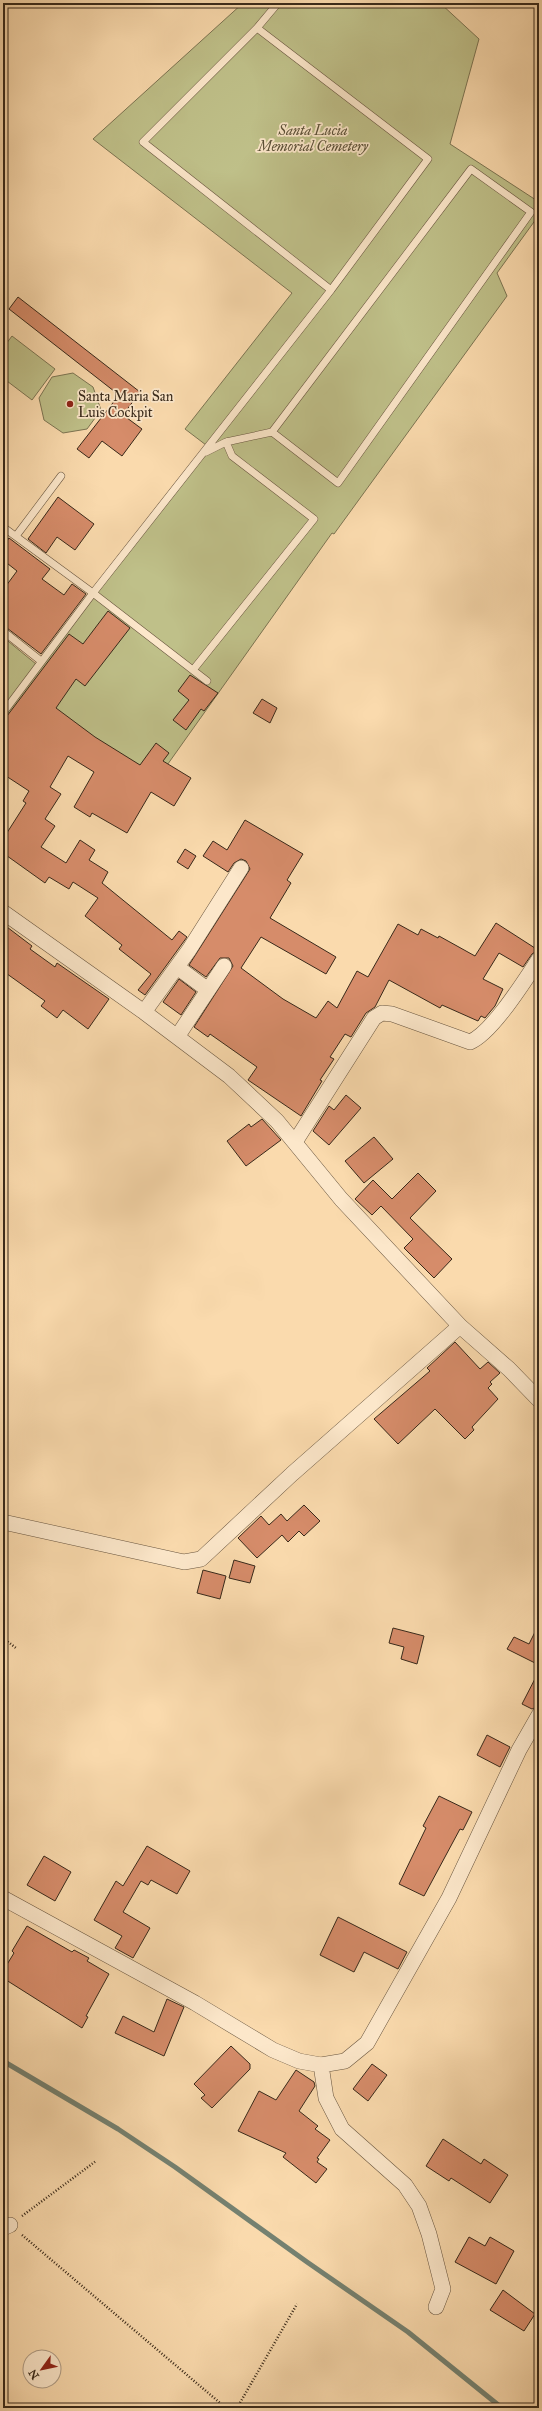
<svg xmlns="http://www.w3.org/2000/svg" width="542" height="2411" viewBox="0 0 542 2411" font-family="'IM FELL Great Primer',serif">
	<rect width="100%" height="100%" fill="#fadaad"/>
	<filter id="stains"><feTurbulence type="fractalNoise" baseFrequency=".005" numOctaves="4"/><feColorMatrix values="0 0 0 0 .2 0 0 0 0 .09 0 0 0 0 .02 0 0 0 .5 -.17"/></filter>
	<radialGradient id="worn" r=".72"><stop offset=".6" stop-color="#630" stop-opacity="0"/><stop offset="1" stop-color="#630" stop-opacity=".3"/></radialGradient>
	<path fill="#bfc089" stroke="#7c7452" d="M243,3H440L479,39L450,144L539,202V215L497,273L507,296L334,534L332,533L143,799L33,719L3,760V637L36,664L206,445L185,429L292,293L93,139Z
		M12,336L55,369L32,400L3,378V348Z
		M73,373L93,387L101,410L87,429L63,433L44,420L39,398L52,377Z"/>
	<g fill="none" stroke-linecap="round" stroke-linejoin="round">
		<path stroke="#758170" stroke-width="5" d="M3,2061L118,2129L175,2167L307,2262L408,2332L502,2408"/>
	</g>
	<path fill="#d68c6a" stroke="#38291a" d="M18,297L140,392L123,415L142,429L122,456L102,441L89,458L77,449L119,395L9,309Z
		M58,497L94,524L75,550L57,537L46,553L28,539Z
		M9,538L50,569L42,579L64,595L72,584L86,594L41,654L3,625V590L17,571L3,560V546Z
		M108,611L130,628L85,686L76,679L56,708L95,737L140,765L156,743L169,753L163,761L191,778L174,806L151,792L127,833L92,813L90,817L74,807L94,772L68,756L50,787L61,794L45,819L55,826L41,847L66,863L80,840L95,850L89,860L108,872L102,883L172,940L179,931L187,937L145,995L138,990L151,974L119,949L122,945L85,916L98,898L73,882L69,889L49,877L45,883L3,853V839L26,803L23,801L29,791L3,774V718L7,716L69,634L83,644Z
		M190,675L218,693L204,711L201,709L186,730L173,720L189,700L178,691Z
		M262,699L277,708L270,723L253,713Z
		M245,820L303,854L287,880L291,883L270,918L336,957L326,974L261,937L241,968L283,999L316,1018L328,1001L337,1008L357,971L368,977L398,924L418,935L421,929L438,938L439,936L475,956L496,923L538,950L532,954L523,967L499,953L483,979L503,989L495,1006L485,1018L481,1016L478,1021L442,1005L440,1008L389,980L375,1007L366,1013L351,1037L345,1034L330,1057L334,1059L320,1080L322,1081L301,1116L248,1080L257,1067L210,1034L208,1037L194,1027L233,966L229,958H220L206,977L189,965L250,869L246,861L241,859L234,863L228,872L203,856L213,841L227,850Z
		M185,849L196,856L188,869L177,862Z
		M3,924L32,946L30,949L55,967L57,963L109,999L88,1029L63,1010L57,1018L41,1006L45,1001L3,971Z
		M179,979L196,992L181,1015L163,1002Z
		M346,1095L361,1108L329,1145L313,1131L329,1106L334,1110Z
		M262,1119L281,1140L246,1166L227,1141L249,1124L251,1127Z
		M374,1137L393,1159L364,1183L345,1161Z
		M418,1173L436,1191L410,1218L452,1259L434,1278L404,1248L413,1239L381,1206L372,1215L355,1199L373,1180L392,1199Z
		M455,1342L480,1369L488,1362L500,1373L490,1382L492,1384L488,1388L498,1399L472,1427L474,1430L465,1439L435,1409L398,1444L374,1419L430,1371L427,1368Z
		M304,1505L320,1521L304,1536L299,1531L288,1542L282,1535L257,1558L238,1538L261,1516L269,1525L281,1514L287,1521Z
		M234,1560L255,1566L250,1583L229,1578Z
		M203,1570L226,1576L220,1599L197,1593Z
		M539,1624V1665L507,1649L514,1637L529,1644Z
		M393,1628L424,1636L417,1664L401,1659L404,1647L389,1643Z
		M539,1671V1706L532,1709L522,1704Z
		M487,1735L510,1747L500,1767L477,1755Z
		M439,1796L472,1812L463,1830L460,1829L424,1896L399,1884L426,1828L423,1826Z
		M147,1846L190,1871L177,1894L151,1880L148,1885L141,1881L123,1912L150,1928L133,1958L115,1948L122,1936L94,1920L116,1881L123,1886Z
		M44,1856L71,1872L55,1901L27,1885Z
		M338,1917L407,1952L398,1969L364,1952L354,1972L320,1955Z
		M27,1926L72,1952L74,1950L89,1958L87,1961L109,1974L86,2016L88,2017L82,2028L3,1978V1971L14,1953L12,1951Z
		M167,1999L184,2007L164,2056L115,2033L123,2016L154,2032Z
		M231,2046L250,2064V2069L212,2108L201,2098L205,2095L194,2084Z
		M372,2064L387,2075L368,2101L353,2089Z
		M296,2070L314,2082L315,2086L299,2111L318,2126L315,2129L330,2140L317,2158L319,2159L317,2162L327,2169L316,2183L283,2157L286,2153L238,2131L259,2091L276,2100Z
		M443,2139L481,2164L484,2159L508,2175L490,2203L451,2178L449,2181L426,2166Z
		M469,2237L485,2246L490,2237L514,2251L496,2284L455,2262Z
		M503,2290L535,2314L524,2331L490,2310Z"/>
	<g fill="none" stroke-linecap="round" stroke-linejoin="round">
		<g stroke="#68553f" stroke-width="8">
			<path id="lane" d="M278,3L257,28L143,142L331,290
				M206,452L226,442L272,432L471,169L531,212L338,483L272,432
				M3,527L93,593L207,681
				M16,536L61,476
				M3,631L41,661
				M193,670L314,519L232,456L226,442
				M3,713L93,593L331,290L428,159L257,28"/>
		</g>
		<g stroke="#68553f" stroke-width="16">
			<path id="street" d="M3,912L144,1012L229,1076L277,1121L341,1199L460,1326L509,1369L539,1400
				M177,967L208,990
				M144,1012L189,950L241,868
				M177,1037L224,966
				M295,1142L374,1018L382,1013L392,1014L470,1042C492,1033 525,980 539,959
				M3,1522L184,1562L201,1559L292,1474L460,1326
				M3,1898L195,2003L273,2050L299,2061L321,2065L345,2061L367,2043L449,1898L519,1750L539,1715
				M321,2065L326,2098L342,2129L405,2185L419,2206L429,2234L443,2289L436,2307
				M3,2228L10,2225"/>
		</g>
		<path stroke="#38291a" stroke-width="2.5" stroke-dasharray="1 2" stroke-linecap="butt" d="M3,1638L16,1648
			M22,2216L96,2161
			M22,2235L226,2408
			M237,2408L297,2304"/>
		<use href="#lane" stroke="#fce7ca" stroke-width="7"/>
		<use href="#street" stroke="#fce7ca" stroke-width="15"/>
	</g>
	<circle fill="#8f2418" stroke="#fce7ca" stroke-width="1.5" cx="70" cy="404" r="4"/>
	<g text-anchor="middle" dominant-baseline="central" stroke-width="3.5" stroke-linejoin="round" paint-order="stroke">
		<g font-size="14" font-style="italic" fill="#5a4f36" stroke="#fce7ca">
			<text x="313" y="130">Santa Lucia<tspan x="313" dy="16">Memorial Cemetery</tspan></text>
		</g>
		<g font-size="14" fill="#38291a" stroke="#fce7ca" text-anchor="start">
			<text x="78" y="396">Santa Maria San<tspan x="78" dy="16">Luis Cockpit</tspan></text>
		</g>
	</g>
	<rect width="542" height="2411" fill="none" stroke="#fadaad" stroke-width="16"/>
	<rect x="4" y="4" width="534" height="2403" fill="none" stroke="#38291a" stroke-width="2"/>
	<rect x="8" y="8" width="526" height="2395" fill="none" stroke="#38291a"/>
	<g transform="translate(42 2369) rotate(237)"><circle r="19" fill="#fce7ca" stroke="#ae9b84"/>
	<path d="M0-3L7 15L0 10L-7 15Z" fill="#8f2418"/>
	<text y="-6" font-size="11" font-weight="bold" text-anchor="middle" fill="#38291a">N</text>
	</g>
	<rect width="100%" height="100%" filter="url(#stains)"/>
	<rect width="100%" height="100%" fill="url(#worn)"/>
</svg>
